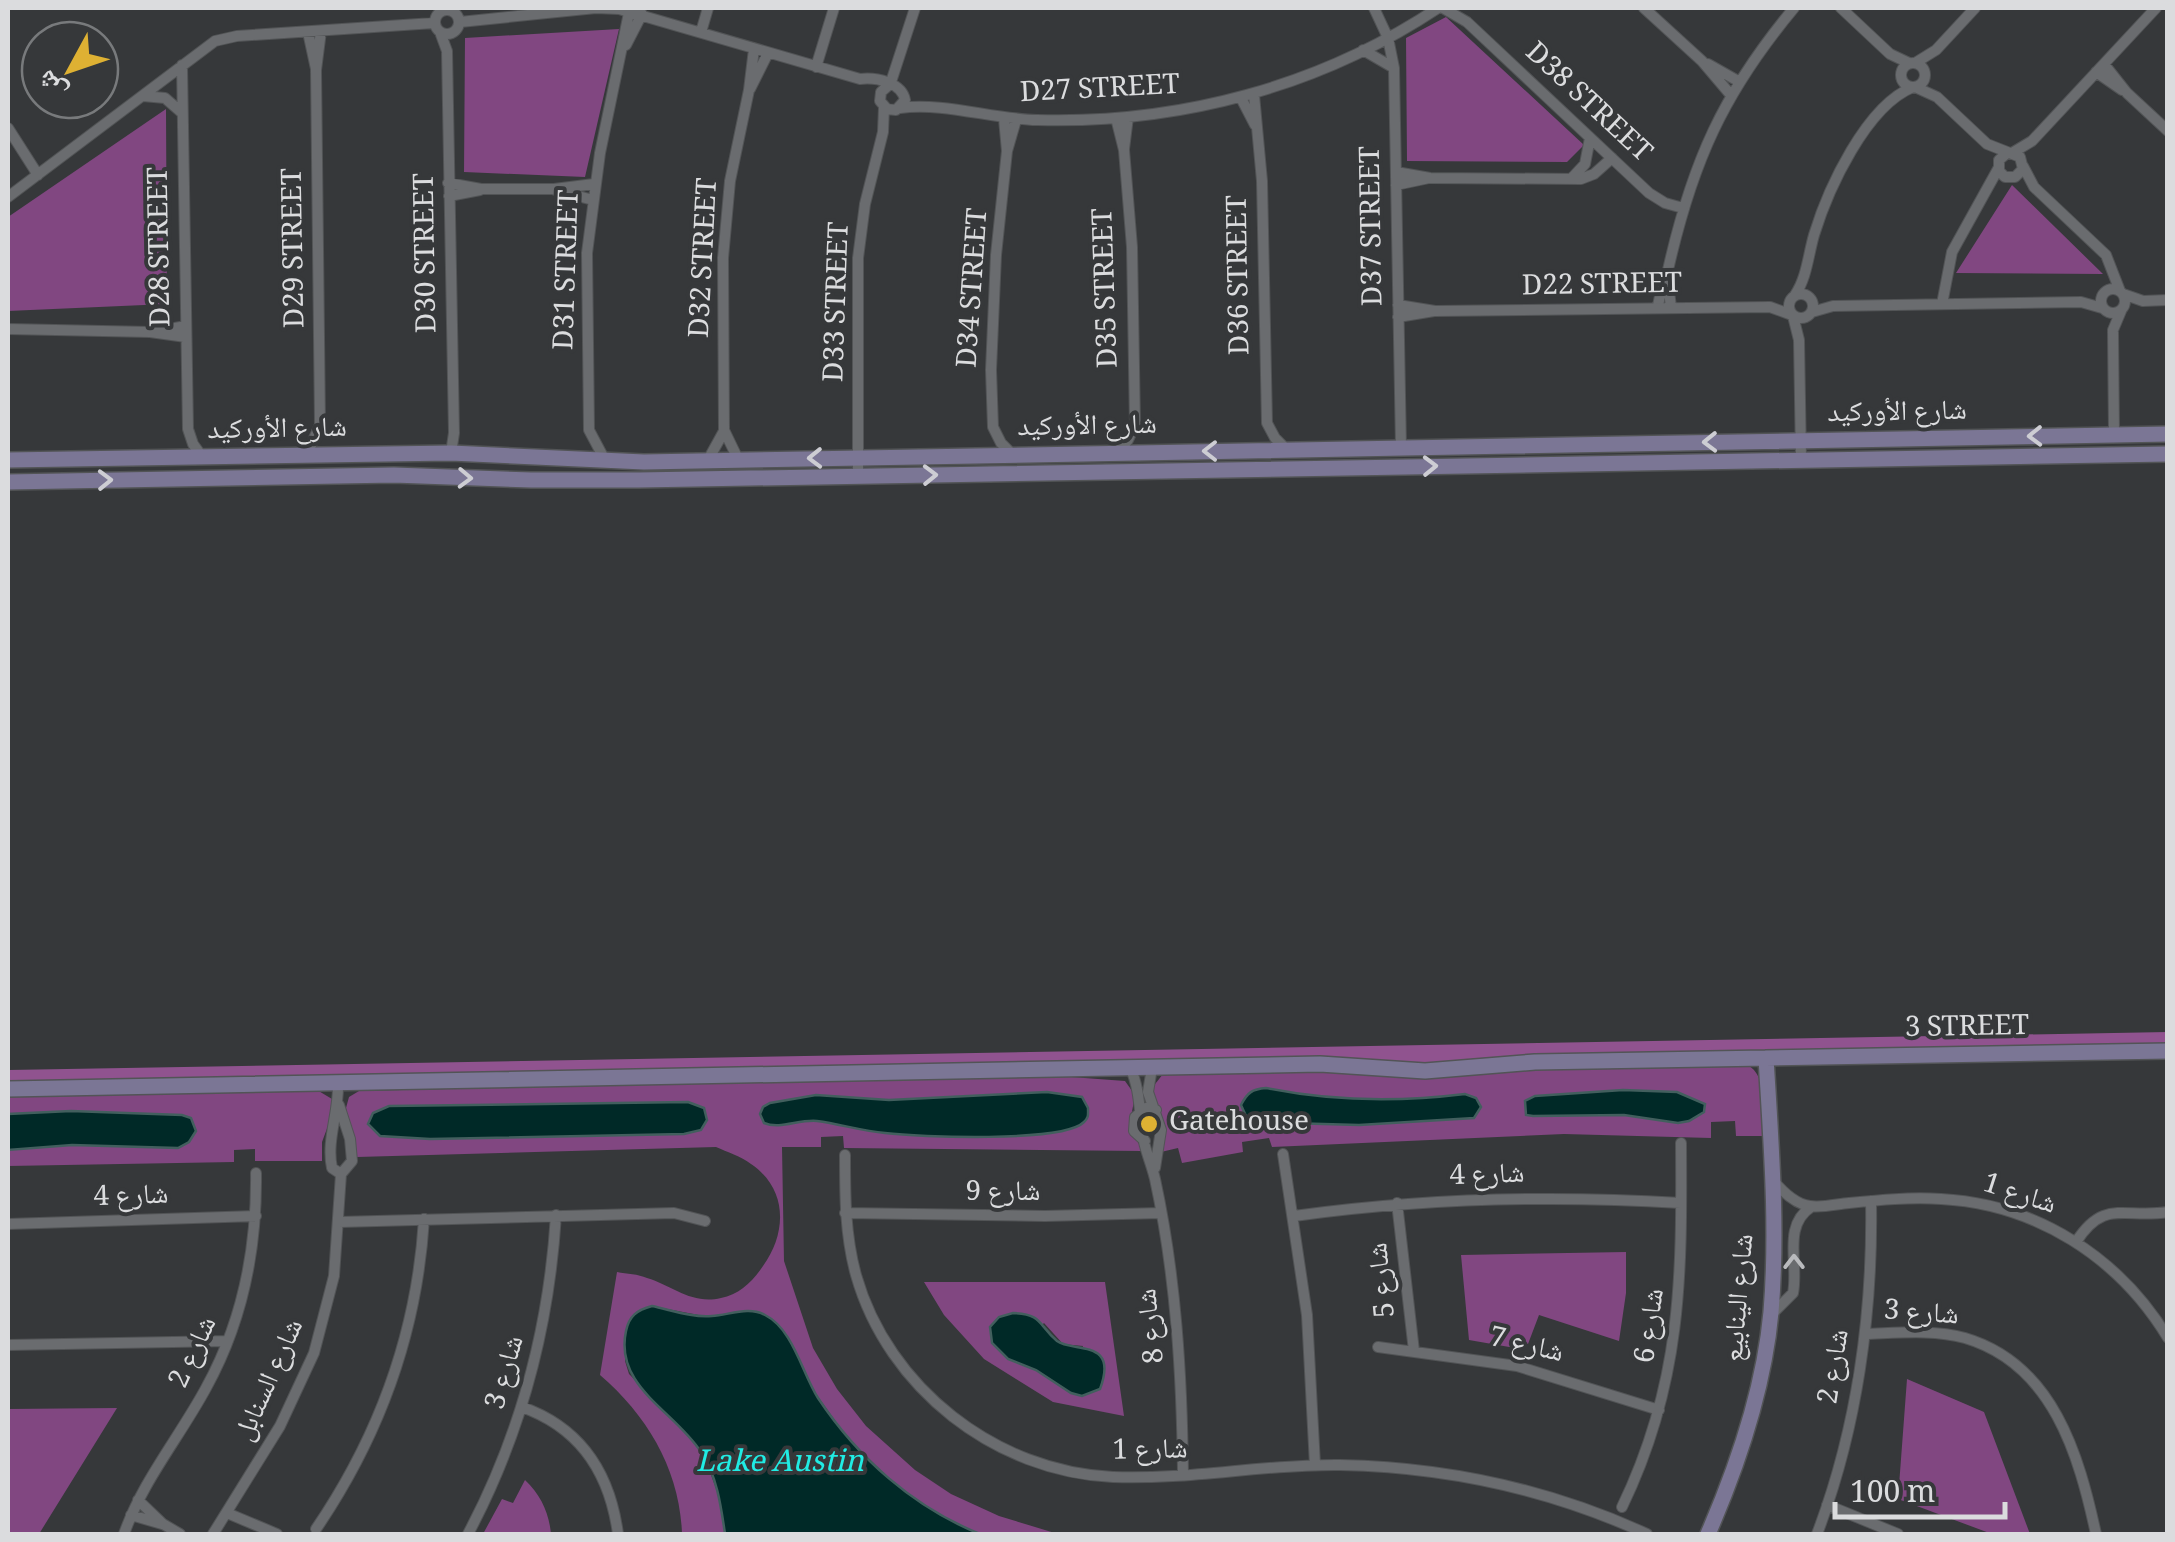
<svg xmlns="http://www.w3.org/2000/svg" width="2175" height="1542" viewBox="0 0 2175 1542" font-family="Georgia,'Noto Naskh Arabic',serif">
	<rect width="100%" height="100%" fill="#36383a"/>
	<path fill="#814781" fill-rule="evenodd" d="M1446,17L1584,145L1567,162L1407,161L1406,38Z
		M619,29L585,177L464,172L465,38Z
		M166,109L167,304L8,311V217Z
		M2012,185L2103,274L1956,273Z
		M1747,1065C1769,1075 1762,1115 1763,1136H1736L1735,1121L1711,1122V1138L1564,1134L1272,1147L1269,1138L1242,1142L1243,1152L1182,1163L1178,1148L1161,1152L1165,1128L1152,1088L1163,1074L1322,1071L1436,1078L1519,1069Z
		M1044,1075L1125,1081L1135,1095C1129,1131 1128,1117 1142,1151L844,1148L843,1136L821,1137V1147H782L784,1261L813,1348L837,1389L866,1426L915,1470L951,1494L999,1516L1058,1534H980L955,1524L904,1493L847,1437L756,1311L709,1317L652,1306L634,1314L628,1323L625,1361L629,1374L684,1429L703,1454L720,1499L725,1533L682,1534C680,1471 648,1416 600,1375L617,1272C627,1274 638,1274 647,1278C673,1286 692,1305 721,1298C739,1295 753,1281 763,1266C787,1233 788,1189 751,1164C741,1156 727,1152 716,1147L357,1157L346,1108L349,1097L359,1091Z
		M317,1090L332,1099L335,1107L322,1142V1161H255V1149L234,1150V1162L8,1166V1097Z
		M1626,1252V1293L1619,1341L1539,1315L1528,1344L1517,1342L1515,1348L1469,1340L1461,1255Z
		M924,1282H1105L1124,1416L1053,1402L984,1359L944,1315ZM1044,1323L1063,1344L1083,1346L1071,1393L1036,1370L1008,1359Z
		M1907,1379L1984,1412L2030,1534H1992L1898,1499Z
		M117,1408L39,1534H8V1409Z
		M525,1480C541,1495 549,1513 551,1534H483L502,1499L513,1503Z"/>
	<path fill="#90538f" d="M2168,1032L2167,1051L8,1087V1070Z"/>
	<path fill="#002927" stroke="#425f5e" stroke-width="2.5" d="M1266,1088C1330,1101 1400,1102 1465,1094L1476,1098L1481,1107L1474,1118L1359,1125L1254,1122L1246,1116L1241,1105C1247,1093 1252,1089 1266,1088Z
		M1623,1090L1677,1092L1705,1104L1704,1112L1689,1121L1678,1123L1624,1115L1533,1116L1526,1115L1525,1101L1535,1096Z
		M1047,1092L1082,1097L1088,1108C1088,1115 1089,1117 1084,1122C1063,1143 918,1137 885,1133C862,1131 840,1124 817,1121C799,1119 780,1130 764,1123L760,1114L763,1107L770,1103L816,1095L889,1100Z
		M688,1102L704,1108L707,1120L701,1130L684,1134L430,1139L380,1136L368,1124L373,1113L389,1106Z
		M71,1111L182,1115L191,1118L196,1131L189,1142L178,1148L72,1145L8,1150V1114Z
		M652,1306C671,1310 693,1318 712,1316C729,1315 749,1306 765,1315C793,1329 802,1373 818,1398C858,1458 913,1507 980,1534H725C721,1506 717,1476 701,1452C675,1411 614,1387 626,1331C629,1316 637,1310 652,1306Z
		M1013,1313C1043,1314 1038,1325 1057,1341C1073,1353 1119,1338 1100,1389L1082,1396L1071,1393L1036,1370L1008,1359L992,1343L990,1327L999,1317Z"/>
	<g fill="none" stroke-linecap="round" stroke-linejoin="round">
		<g stroke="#525456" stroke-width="12">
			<path id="street" d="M1374,8L1388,38L1394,68L1401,448
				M1443,8L1467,22L1649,193L1665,203L1683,208
				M1644,8L1702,61L1730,94
				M1841,8L1890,54L1909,63
				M435 22a12 12 0 1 1 24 0a12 12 0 1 1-24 0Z
				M460,22L596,8L619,9L860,79C877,77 902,83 905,100L896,110L887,109L880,101L881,92L889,85
				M308,32L316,69
				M440,32L447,51L454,433L451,453
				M701,32L708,8
				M626,45L642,14
				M1363,50L1394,68
				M1901 75a12 12 0 1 1 24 0a12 12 0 1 1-24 0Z
				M1915,63L1936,50L1975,8
				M1708,64L1738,81
				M2104,64L2127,93L2168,131
				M182,65L188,429L193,444L203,458
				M816,67L834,8
				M2096,72L2122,90
				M890,85L915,8
				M1915,87L1937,97L1987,144L2020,157L2023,169L2015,177H2005L1999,171V160L2006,154
				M750,89L768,53
				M1254,95L1262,181L1267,423L1275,438L1286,449
				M143,96L165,98L181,112
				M1241,98L1255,125
				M900,108C944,102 992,119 1037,120C1179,124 1319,87 1438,8
				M1116,118L1124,150L1132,247L1135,425L1128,440L1117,452
				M1004,119L1007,151L996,255L991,370L993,427L1001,443L1012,454
				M8,128L38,175
				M1124,149L1128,117
				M1007,151L1016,120
				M2012,153L2032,141L2156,8
				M2023,166L2034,187L2106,255L2120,291
				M1396,172L1430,178L1581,179L1594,174L1612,158
				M1571,179L1585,164L1590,138
				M448,183L481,189H554L594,184
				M1396,185L1429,178
				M555,190L593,200
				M449,196L480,190
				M8,197L215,41L237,36L434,23
				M1667,275L1671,307
				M2101 301a12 12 0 1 1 24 0a12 12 0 1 1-24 0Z
				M1789 306a12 12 0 1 1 24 0a12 12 0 1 1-24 0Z
				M2123,294L2143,301L2168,300
				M1795,295C1807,277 1808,256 1814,235C1828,189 1866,106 1913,87
				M1942,304L1952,252L1998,169
				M1398,305L1435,311L1770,307L1792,315
				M1658,307C1659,294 1665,283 1668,270C1692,163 1723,93 1794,8
				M1812,312L1833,306L2081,302L2102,308
				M1793,316L1799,340L1801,459
				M1398,317L1434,311
				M8,329L150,332L186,337
				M153,332L186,326
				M2114,434L2113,330L2121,311
				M306,456L320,425L316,70L321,31
				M738,459L724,430L723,258L730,181L749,90L754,49
				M708,460L724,431
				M606,462L589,430L587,253L600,153L630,8
				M858,476V258L865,204L883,132L884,107
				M1130,1067C1141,1091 1139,1117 1144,1142C1147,1155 1152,1166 1155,1179C1176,1276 1182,1376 1183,1475
				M1152,1068L1148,1092L1161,1130L1155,1168
				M338,1084C339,1112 326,1141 332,1168L341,1174
				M1145,1141L1134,1131L1135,1117L1146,1108L1156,1110
				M1283,1154L1307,1315L1315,1465
				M845,1155C845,1196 845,1235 856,1275C888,1388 996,1472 1113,1477C1189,1480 1264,1464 1340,1465C1446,1467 1551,1490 1647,1534
				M1773,1180C1782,1191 1795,1204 1810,1206C1822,1208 1837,1204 1849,1203C1879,1200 1910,1197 1941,1199C2036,1204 2119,1257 2168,1338
				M1397,1203L1414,1351
				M845,1213L1045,1216L1161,1213
				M1294,1216C1424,1198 1551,1195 1681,1203
				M339,1222L674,1213L705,1221
				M8,1224L256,1216
				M2076,1242C2104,1198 2124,1219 2168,1212
				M1772,1314L1793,1293C1799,1264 1782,1226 1811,1207
				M1865,1334C1897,1333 1933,1329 1965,1338C2053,1364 2079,1455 2096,1534
				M8,1345L228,1341
				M1378,1347L1517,1366L1659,1410
				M522,1407C581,1428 610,1474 618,1534
				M138,1500L163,1524L180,1534
				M1827,1505L1898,1534
				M1622,1507C1682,1383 1682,1276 1681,1143
				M227,1513L277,1534
				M131,1515L162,1524
				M316,1529C380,1435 417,1333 424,1219
				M124,1534C143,1480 179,1438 206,1388C243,1321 257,1248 256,1173
				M213,1534L280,1426L314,1353L334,1276L341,1174L352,1161L350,1139L339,1105
				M468,1534C521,1434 549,1329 556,1215
				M1817,1534C1857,1429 1873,1313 1871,1201"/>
		</g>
		<g stroke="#525456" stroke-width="18">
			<path id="secondary" d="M8,460L451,453L644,462L2168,434
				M8,482L394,475L531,480H639L2168,454
				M8,1089L1320,1064L1425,1071L1535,1062L2168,1051
				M1708,1534C1738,1465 1764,1389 1771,1312C1778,1228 1771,1142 1766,1058"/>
		</g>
		<use href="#street" stroke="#6a6c6f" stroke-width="10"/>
		<use href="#secondary" stroke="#7b7695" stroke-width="15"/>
	</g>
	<defs><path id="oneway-chevron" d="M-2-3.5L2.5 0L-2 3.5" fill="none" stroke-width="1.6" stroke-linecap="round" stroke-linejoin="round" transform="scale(2.5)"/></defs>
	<g stroke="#cdcdd3">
		<use href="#oneway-chevron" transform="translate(2035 436) rotate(179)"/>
		<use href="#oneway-chevron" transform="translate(1710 442) rotate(179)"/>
		<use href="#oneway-chevron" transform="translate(1210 451) rotate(180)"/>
		<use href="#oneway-chevron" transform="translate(815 458) rotate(179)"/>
		<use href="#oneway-chevron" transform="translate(1430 466) rotate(-1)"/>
		<use href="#oneway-chevron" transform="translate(930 475) rotate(-1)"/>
		<use href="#oneway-chevron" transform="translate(465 478) rotate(2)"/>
		<use href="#oneway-chevron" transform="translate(105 480) rotate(-1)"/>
	</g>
	<use stroke="#b9babd" href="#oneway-chevron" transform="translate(1794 1262) rotate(-90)"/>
	<circle fill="#deb133" stroke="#36383a" stroke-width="4" cx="1149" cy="1124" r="10"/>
	<g text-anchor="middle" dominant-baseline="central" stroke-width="8" stroke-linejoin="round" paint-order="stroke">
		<g font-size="28" fill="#dbdcde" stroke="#36383a">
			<text transform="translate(1100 91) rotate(-3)">D27 STREET</text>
			<text transform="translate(1587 104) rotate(43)">D38 STREET</text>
			<text transform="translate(1374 226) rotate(-91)">D37 STREET</text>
			<text transform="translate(162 247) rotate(-91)">D28 STREET</text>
			<text transform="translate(296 248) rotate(-91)">D29 STREET</text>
			<text transform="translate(428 253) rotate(-91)">D30 STREET</text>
			<text transform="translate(706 258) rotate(-87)">D32 STREET</text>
			<text transform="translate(569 270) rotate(-88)">D31 STREET</text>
			<text transform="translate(1241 275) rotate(-91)">D36 STREET</text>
			<text transform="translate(1602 287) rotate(-1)">D22 STREET</text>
			<text transform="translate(975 288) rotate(-86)">D34 STREET</text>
			<text transform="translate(1108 288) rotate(-92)">D35 STREET</text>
			<text transform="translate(839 302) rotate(-88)">D33 STREET</text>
			<text transform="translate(1897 414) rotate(-1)">شارع الأوركيد</text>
			<text transform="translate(1087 428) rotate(-1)">شارع الأوركيد</text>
			<text transform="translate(277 431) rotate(-1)">شارع الأوركيد</text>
			<text transform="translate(1967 1029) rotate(-1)">3 STREET</text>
			<text transform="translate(1487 1177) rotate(-2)">شارع 4</text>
			<text x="1003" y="1194">شارع 9</text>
			<text transform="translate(2019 1196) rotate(18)">شارع 1</text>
			<text transform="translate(131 1198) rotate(-2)">شارع 4</text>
			<text transform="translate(1384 1280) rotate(-96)">شارع 5</text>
			<text transform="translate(1741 1298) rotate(-85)">شارع الينابيع</text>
			<text transform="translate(1921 1315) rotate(4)">شارع 3</text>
			<text transform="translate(1153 1326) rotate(-96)">شارع 8</text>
			<text transform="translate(1652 1326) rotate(-82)">شارع 6</text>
			<text transform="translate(1526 1347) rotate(13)">شارع 7</text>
			<text transform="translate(195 1353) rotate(-65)">شارع 2</text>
			<text transform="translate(1836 1367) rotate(-81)">شارع 2</text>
			<text transform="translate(507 1373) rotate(-74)">شارع 3</text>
			<text transform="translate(271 1381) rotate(-66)">شارع السنابل</text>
			<text transform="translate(1150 1452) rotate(-1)">شارع 1</text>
		</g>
		<g font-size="28" fill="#dbdcde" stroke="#36383a" text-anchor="start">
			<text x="1169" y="1124">Gatehouse</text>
		</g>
		<g font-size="30" font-style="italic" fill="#20ece4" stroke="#36383a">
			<text x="780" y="1464">Lake Austin</text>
		</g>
	</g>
	<rect width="2175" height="1542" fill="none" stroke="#dbdcde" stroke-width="20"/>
	<g transform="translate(70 70) rotate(230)"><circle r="48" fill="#36383a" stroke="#787a7c" stroke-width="2.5"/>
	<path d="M0-8L18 38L0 25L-18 38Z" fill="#deb133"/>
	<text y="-15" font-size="28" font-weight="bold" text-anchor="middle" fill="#dbdcde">ش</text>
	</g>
	<path d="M1835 1502v15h170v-15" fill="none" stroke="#dbdcde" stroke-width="5"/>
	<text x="1850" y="1502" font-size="30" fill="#dbdcde" stroke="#36383a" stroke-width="8" paint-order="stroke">100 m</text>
</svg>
